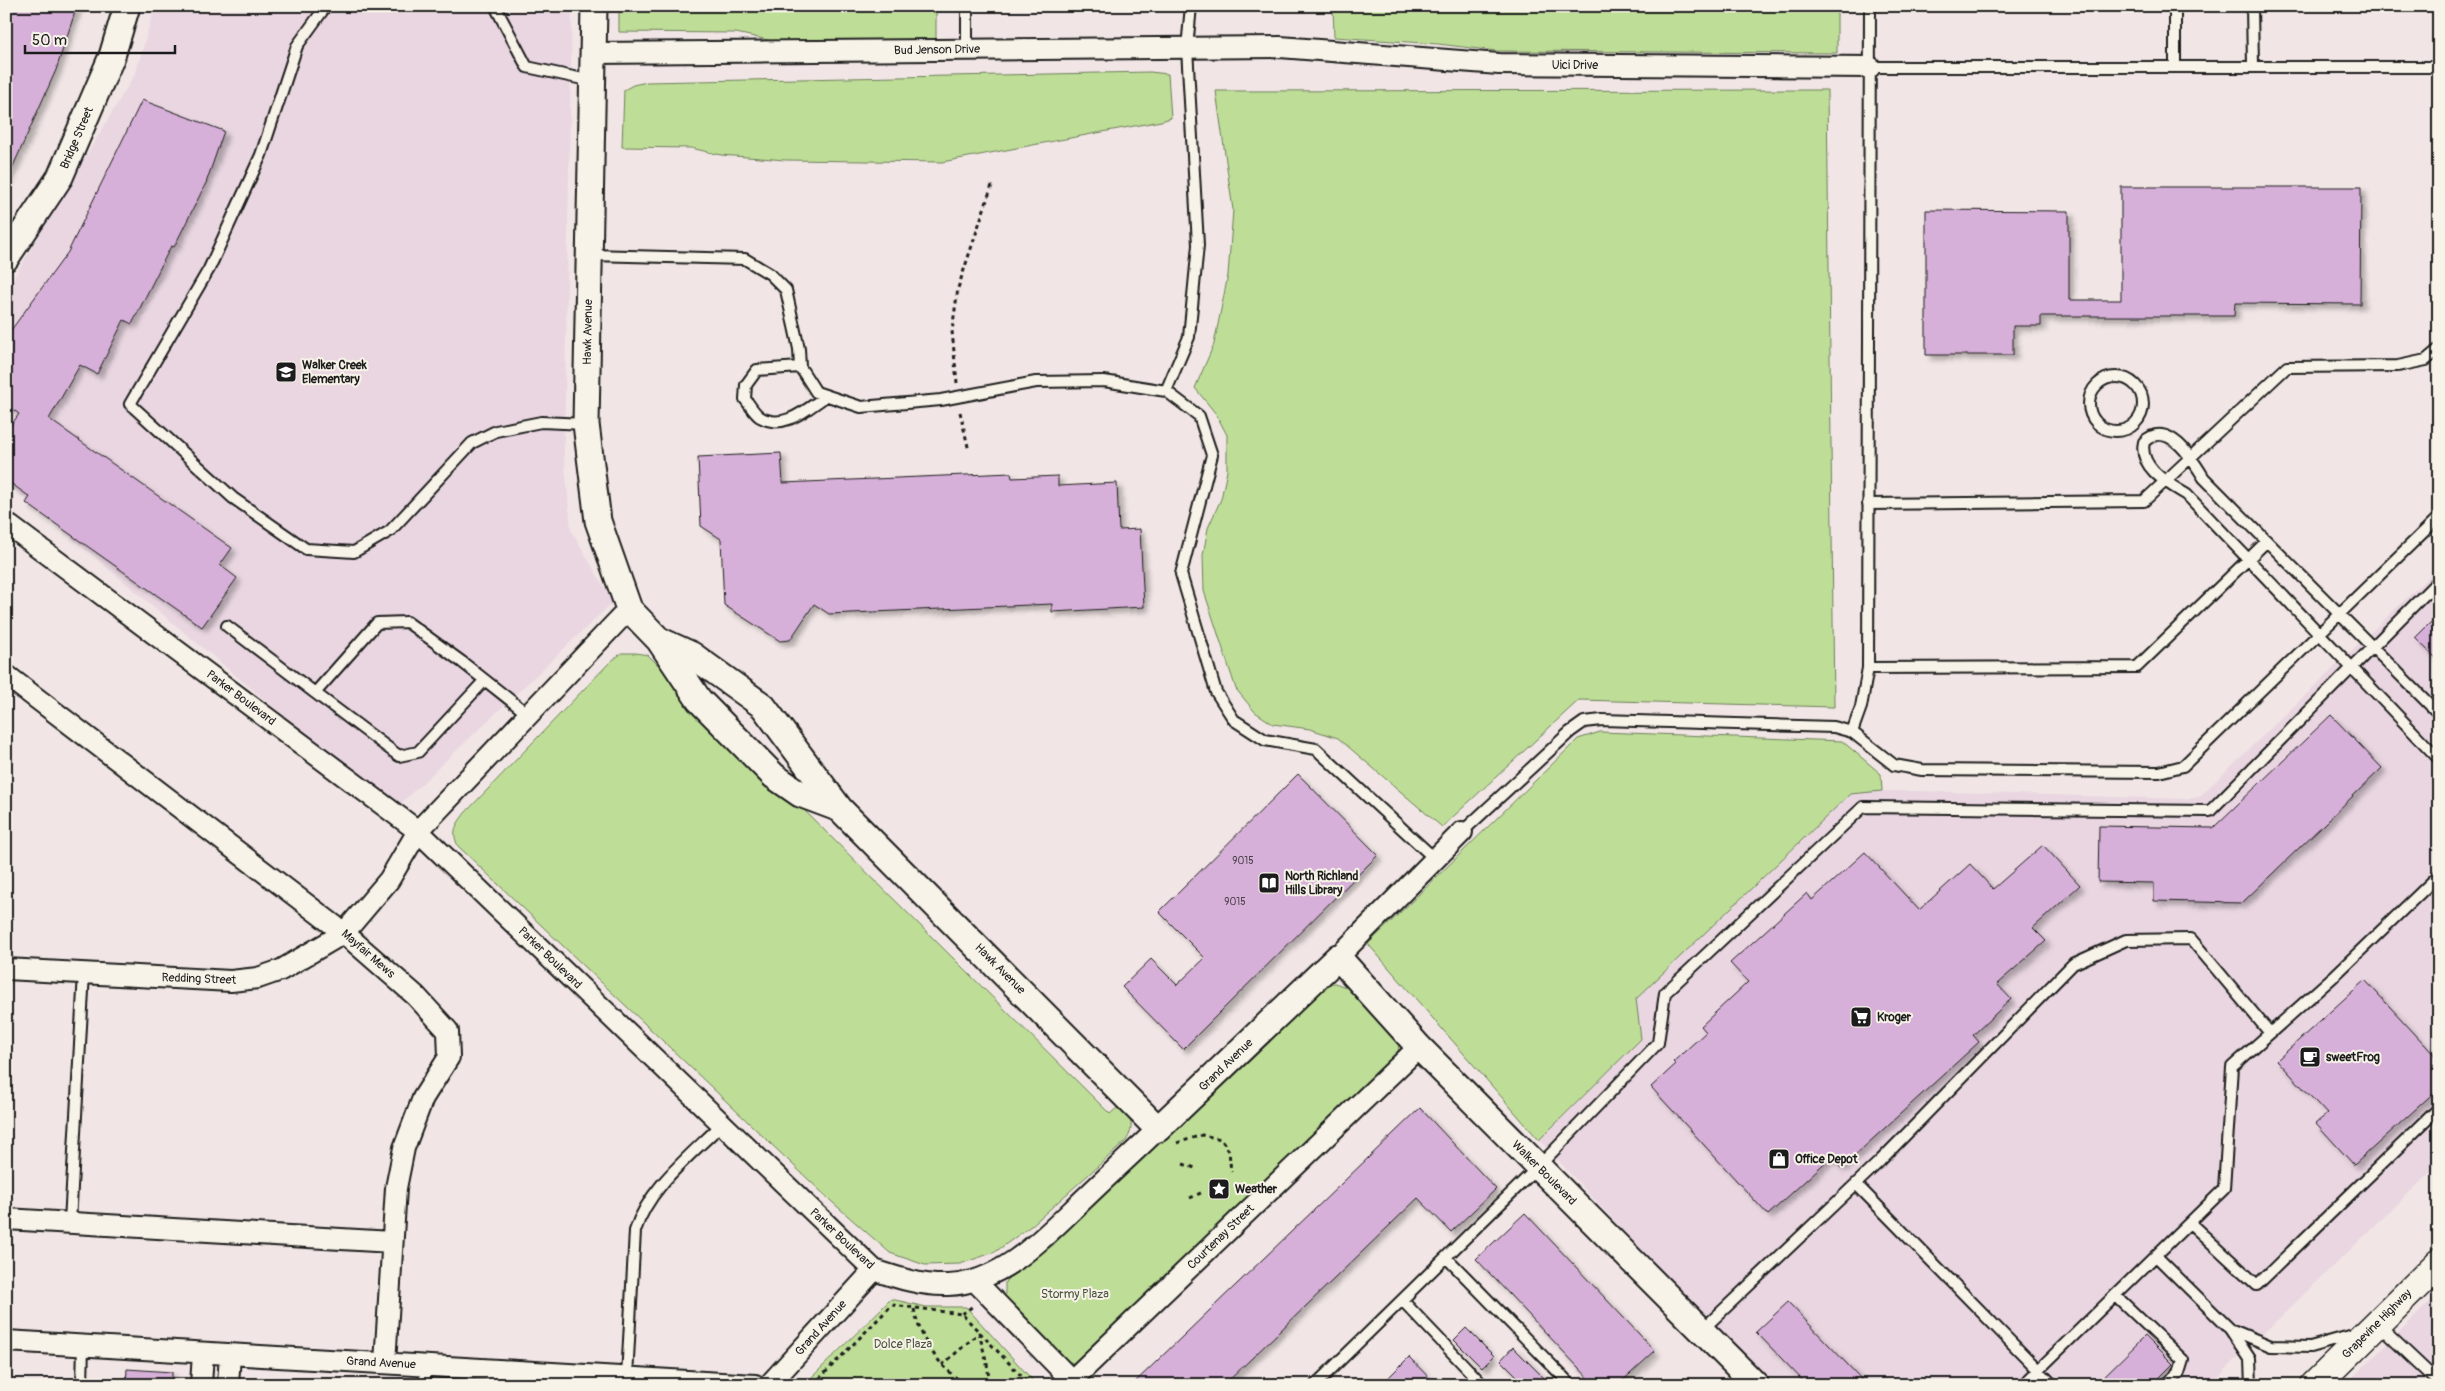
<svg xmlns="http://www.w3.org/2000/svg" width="2445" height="1391" viewBox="0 0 2445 1391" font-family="Pangolin,sans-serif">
	<defs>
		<filter id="shadow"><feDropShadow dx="4.5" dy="4.5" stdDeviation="2.5" flood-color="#0004"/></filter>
	</defs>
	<rect width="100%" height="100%" fill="#f1e6e5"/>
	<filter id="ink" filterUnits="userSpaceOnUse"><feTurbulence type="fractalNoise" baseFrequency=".02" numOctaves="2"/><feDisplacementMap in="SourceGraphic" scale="10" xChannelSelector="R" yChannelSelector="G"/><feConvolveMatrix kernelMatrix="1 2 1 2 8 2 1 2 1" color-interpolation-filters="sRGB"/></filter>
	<g filter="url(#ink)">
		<path fill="#e9d6e1" d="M155,6H572L564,453L571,530L613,602L395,809L6,483V291L136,72Z
			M2439,567V1164L2210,1385H1778L1696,1309L1539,1140L1641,1039L1636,999L1850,794L1862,791H1918L2183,799L2199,797Z
			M2439,1293V1385H2345Z"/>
		<path fill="#bede97" stroke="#6d7d5a" d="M619,6H936V39L787,44L736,33L619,32Z
			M1333,6H1837V53L1496,51L1438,44L1334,37Z
			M1150,72L1168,74L1171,118L1161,121L942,162L786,160L721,155L691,148L622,147L624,90L633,85L647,82Z
			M1827,90L1834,707L1579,700L1442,827L1338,738L1310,729L1273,724L1255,712L1236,689L1204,591L1203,555L1208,528L1221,499L1227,471V435L1216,414L1195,388L1214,344L1228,275L1233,210L1216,91Z
			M622,653H636L648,655L1110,1114L1119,1106C1132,1118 1135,1125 1126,1141L1031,1226L995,1252L960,1264L925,1265L890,1253L831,1201L458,846C451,831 456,825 465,813L610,662Z
			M1600,732L1842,741L1881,774L1882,791L1850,794L1636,999L1641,1039L1539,1140L1368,944L1578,739Z
			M1335,983L1351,989L1395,1036L1399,1044L1398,1053L1080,1362L1073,1363L1064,1360L1005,1296V1282L1014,1272L1052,1246L1314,990L1324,984Z
			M891,1299L926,1307H966L1036,1384L811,1385L808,1381Z"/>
		<path fill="#d7b0d9" stroke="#1c1c1c" filter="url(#shadow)" d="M6,6H77L56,70L6,182Z
			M142,100L224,131L206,183L174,247L171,246L132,324L124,320L97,374L80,365L49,419L232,548L220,565L237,578L202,627L26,503L30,497L6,480V432L19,414L6,404V337L68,252Z
			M2121,187H2361L2360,304L2235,303L2234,316H2041V326H2013V355H1926V210L2069,211V300H2121Z
			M781,453L783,483L1011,473L1012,478L1058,476V486L1117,483L1119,530L1140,529L1144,607L1052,612V604L829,614L814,604L790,640L780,641L724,605L721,539L701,526L698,457Z
			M2439,614V661L2415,638Z
			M2331,715L2382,768L2242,903L2154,901V883L2098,882L2099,826L2213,828Z
			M1298,774L1378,855L1183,1049L1122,987L1151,959L1177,985L1205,958L1159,912Z
			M2043,845L2080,885L2033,928L2046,941L1997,984L2011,999L1973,1035L1979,1042L1841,1168L1831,1157L1768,1215L1651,1087L1676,1064L1673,1062L1706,1032L1701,1026L1748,982L1730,963L1807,893L1812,900L1865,852L1919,910L1970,864L1993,889Z
			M2365,980L2439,1060V1088L2354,1165L2316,1123L2327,1114L2277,1060Z
			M1420,1108L1496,1189L1451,1232L1418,1198L1224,1385H1132Z
			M1525,1213L1655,1351L1618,1385H1595L1476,1259Z
			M1788,1302L1867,1385H1807L1756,1332Z
			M1466,1328L1494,1356L1482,1368L1454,1340Z
			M2145,1336L2173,1364L2152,1385H2095Z
			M1513,1347L1551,1385H1526L1501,1360Z
			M1409,1357L1436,1385H1381Z
			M127,1369L172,1372V1385H126Z"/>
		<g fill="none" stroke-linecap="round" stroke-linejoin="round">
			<g stroke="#1c1c1c" stroke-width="14">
				<path id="service" d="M326,6L297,46L261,155L209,269L130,404L233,498L306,549L354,552L390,531L472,443L496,431L541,422L586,424
					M495,6L527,67L592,81
					M1191,6L1187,48L1198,245L1189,337L1166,391L1199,416L1212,455L1181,574L1216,692L1234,720L1265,740L1316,749L1435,859
					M2175,6V66
					M2252,6L2253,66
					M967,50V6
					M1870,67H2439
					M590,255L745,259L770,274L786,290L799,349L800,367L816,392L861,407L941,400L1036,382L1104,381L1166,391
					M800,367L757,370L746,385L745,399C750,405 754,413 760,417C784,431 807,409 826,396
					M2089 404a27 27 0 1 1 54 0a27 27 0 1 1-54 0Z
					M1868,504L2144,501L2287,367L2398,366L2426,360L2439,349
					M227,626L315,693
					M1868,668L2137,667L2267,541
					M485,680L418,752L399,756L315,693L377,623L407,622L462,662L529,715
					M2439,714L2204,478C2193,460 2168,418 2144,442C2138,468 2169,484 2187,495L2439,759
					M1852,732L1861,707L1868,668L1870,6
					M1462,832L1570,732L1584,722L1602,720L1834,727L1852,732L1894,765L1922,770L2159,772L2183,766L2439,517
					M1856,1184L2053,1385
					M70,1222L84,973
					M2190,1223L2257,1285L2439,1108
					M2156,1256L2230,1329L2250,1359L2251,1385
					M1446,1257L1571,1385
					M2115,1295L2183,1360L2179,1373L2166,1385
					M1402,1300L1483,1385
					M2378,1325L2433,1377L2439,1372
					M2230,1329L2271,1346L2310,1347L2357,1334
					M1702,1330L1880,1161L2073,964L2126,940L2191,939L2270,1033
					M627,1377L635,1231C648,1188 691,1155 722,1124
					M82,1385L83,1345
					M425,1385V1366
					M1315,1385L1538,1167L1658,1043L1665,993L1863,807L2210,811L2439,580
					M2023,1385L2224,1189L2232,1067L2333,977L2439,875"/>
			</g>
			<g stroke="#1c1c1c" stroke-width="24">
				<path id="minor" d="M594,53L1280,47L1499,64L1870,67
					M6,523L418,831L874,1270C898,1278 922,1286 948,1285C1004,1283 1048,1233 1086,1197C1110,1174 1134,1152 1158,1129
					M6,675L344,933L416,996L448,1031L449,1057L423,1098L404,1148L396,1188L385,1363
					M1338,957L1462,832
					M6,969L231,981L258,978L281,970L344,933L389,880L418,831L629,609
					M6,1219L392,1242
					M975,1281L1076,1385
					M6,1341L755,1385
					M201,1385L203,1353
					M228,1385L230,1355
					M769,1385L874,1270
					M1067,1385L1419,1047"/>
			</g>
			<g stroke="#1c1c1c" stroke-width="29">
				<path id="tertiary" d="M594,6L586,424L598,521L629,609L659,640L699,700L774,776L800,794L840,809
					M6,258L60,177L112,56L127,6
					M659,640L692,655L763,706L840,809L1158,1129L1338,957L1419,1047L1756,1385"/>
			</g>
			<g stroke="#1c1c1c" stroke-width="31">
				<path id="primary" d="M2315,1385L2439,1263"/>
			</g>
			<path stroke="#1c1c1c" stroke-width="3" stroke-dasharray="4 4" stroke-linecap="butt" d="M957,383L952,331L958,288L992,185
				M960,412L969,451
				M1177,1143L1202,1135L1221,1139L1229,1151L1231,1172
				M1183,1164L1195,1168
				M1190,1198L1203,1192
				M914,1309C921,1341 938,1366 966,1385
				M962,1314L973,1306
				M942,1365L979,1333L987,1364L990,1385
				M820,1385L817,1381L892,1305L962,1314L1030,1385"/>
			<use href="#service" stroke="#f7f3e8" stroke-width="10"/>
			<use href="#minor" stroke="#f7f3e8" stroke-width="20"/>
			<use href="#tertiary" stroke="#f7f3e8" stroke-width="25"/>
			<use href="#primary" stroke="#f7f3e8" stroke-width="28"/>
		</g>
	</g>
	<defs>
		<g id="school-square" transform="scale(1.125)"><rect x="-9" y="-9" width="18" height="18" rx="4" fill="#1c1c1c" stroke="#f7f3e8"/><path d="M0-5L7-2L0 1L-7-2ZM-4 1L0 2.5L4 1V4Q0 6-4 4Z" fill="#fff"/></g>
		<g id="library-square" transform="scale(1.125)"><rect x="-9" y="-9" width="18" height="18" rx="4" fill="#1c1c1c" stroke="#f7f3e8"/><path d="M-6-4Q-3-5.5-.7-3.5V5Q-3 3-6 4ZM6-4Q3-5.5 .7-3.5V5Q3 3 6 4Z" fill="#fff"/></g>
		<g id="supermarket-square" transform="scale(1.125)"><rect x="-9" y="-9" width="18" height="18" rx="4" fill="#1c1c1c" stroke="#f7f3e8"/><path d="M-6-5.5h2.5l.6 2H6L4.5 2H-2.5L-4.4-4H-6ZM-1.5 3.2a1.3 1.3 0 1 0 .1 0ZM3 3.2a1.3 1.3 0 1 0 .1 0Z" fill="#fff"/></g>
		<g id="cafe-square" transform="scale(1.125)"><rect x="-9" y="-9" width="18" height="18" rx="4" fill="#1c1c1c" stroke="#f7f3e8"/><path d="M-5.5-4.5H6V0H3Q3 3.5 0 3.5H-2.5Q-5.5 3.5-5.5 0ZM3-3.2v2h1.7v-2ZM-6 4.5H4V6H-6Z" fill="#fff"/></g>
		<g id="shop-square" transform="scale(1.125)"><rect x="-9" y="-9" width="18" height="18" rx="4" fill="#1c1c1c" stroke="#f7f3e8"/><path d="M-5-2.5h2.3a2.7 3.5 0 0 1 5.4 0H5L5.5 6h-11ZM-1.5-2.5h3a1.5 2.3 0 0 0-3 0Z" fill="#fff"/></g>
		<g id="sight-square" transform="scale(1.125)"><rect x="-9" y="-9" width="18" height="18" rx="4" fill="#1c1c1c" stroke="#f7f3e8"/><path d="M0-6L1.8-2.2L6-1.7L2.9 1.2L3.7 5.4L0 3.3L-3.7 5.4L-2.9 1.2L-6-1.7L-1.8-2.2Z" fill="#fff"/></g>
	</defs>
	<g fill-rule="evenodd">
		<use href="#school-square" x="286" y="372"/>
		<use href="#library-square" x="1269" y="883"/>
		<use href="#supermarket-square" x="1861" y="1017"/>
		<use href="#cafe-square" x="2310" y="1057"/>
		<use href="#shop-square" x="1779" y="1159"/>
		<use href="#sight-square" x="1219" y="1189"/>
	</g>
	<g text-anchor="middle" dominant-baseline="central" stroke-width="4" stroke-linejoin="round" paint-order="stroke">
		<g font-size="10" fill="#4b414b">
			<text x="1243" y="861">9015</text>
			<text x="1235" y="902">9015</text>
		</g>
		<g font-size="12" fill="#1c1c1c" stroke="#f7f3e8">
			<text transform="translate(937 50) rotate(-1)">Bud Jenson Drive</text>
			<text x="1575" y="65">Uici Drive</text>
			<text transform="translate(77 138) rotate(-67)">Bridge Street</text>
			<text transform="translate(588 332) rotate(-89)">Hawk Avenue</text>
			<text transform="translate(241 698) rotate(37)">Parker Boulevard</text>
			<text transform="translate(368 954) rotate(41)">Mayfair Mews</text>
			<text transform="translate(550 958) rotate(44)">Parker Boulevard</text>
			<text transform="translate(1000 969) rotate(45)">Hawk Avenue</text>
			<text transform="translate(199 979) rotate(2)">Redding Street</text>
			<text transform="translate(1226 1065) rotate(-44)">Grand Avenue</text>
			<text transform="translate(1544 1173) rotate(45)">Walker Boulevard</text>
			<text transform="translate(1221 1237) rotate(-44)">Courtenay Street</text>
			<text transform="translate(842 1239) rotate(43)">Parker Boulevard</text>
			<text transform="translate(2377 1324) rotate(-45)">Grapevine Highway</text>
			<text transform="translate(821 1328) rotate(-48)">Grand Avenue</text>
			<text transform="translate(381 1363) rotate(3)">Grand Avenue</text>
		</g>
		<g font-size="12" font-weight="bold" fill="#1c1c1c" stroke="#f7f3e8" text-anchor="start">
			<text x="302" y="365">Walker Creek<tspan x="302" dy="14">Elementary</tspan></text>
			<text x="1285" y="876">North Richland<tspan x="1285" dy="14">Hills Library</tspan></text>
			<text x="1877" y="1017">Kroger</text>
			<text x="2326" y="1057">sweetFrog</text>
			<text x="1795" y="1159">Office Depot</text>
			<text x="1235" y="1189">Weather</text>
		</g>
		<g font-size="12" fill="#4d5641" stroke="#f7f3e8">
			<text x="1075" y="1294">Stormy Plaza</text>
			<text x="903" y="1344">Dolce Plaza</text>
		</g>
	</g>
	<rect width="2445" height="1391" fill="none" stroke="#f7f3e8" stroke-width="25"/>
	<rect x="12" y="12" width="2420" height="1366" fill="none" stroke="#1c1c1c" stroke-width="2" filter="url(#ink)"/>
	<path d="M25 45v8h150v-8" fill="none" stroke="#1c1c1c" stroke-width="2.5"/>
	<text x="32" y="45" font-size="15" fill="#1c1c1c" stroke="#f7f3e8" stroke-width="4" paint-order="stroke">50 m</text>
</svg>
